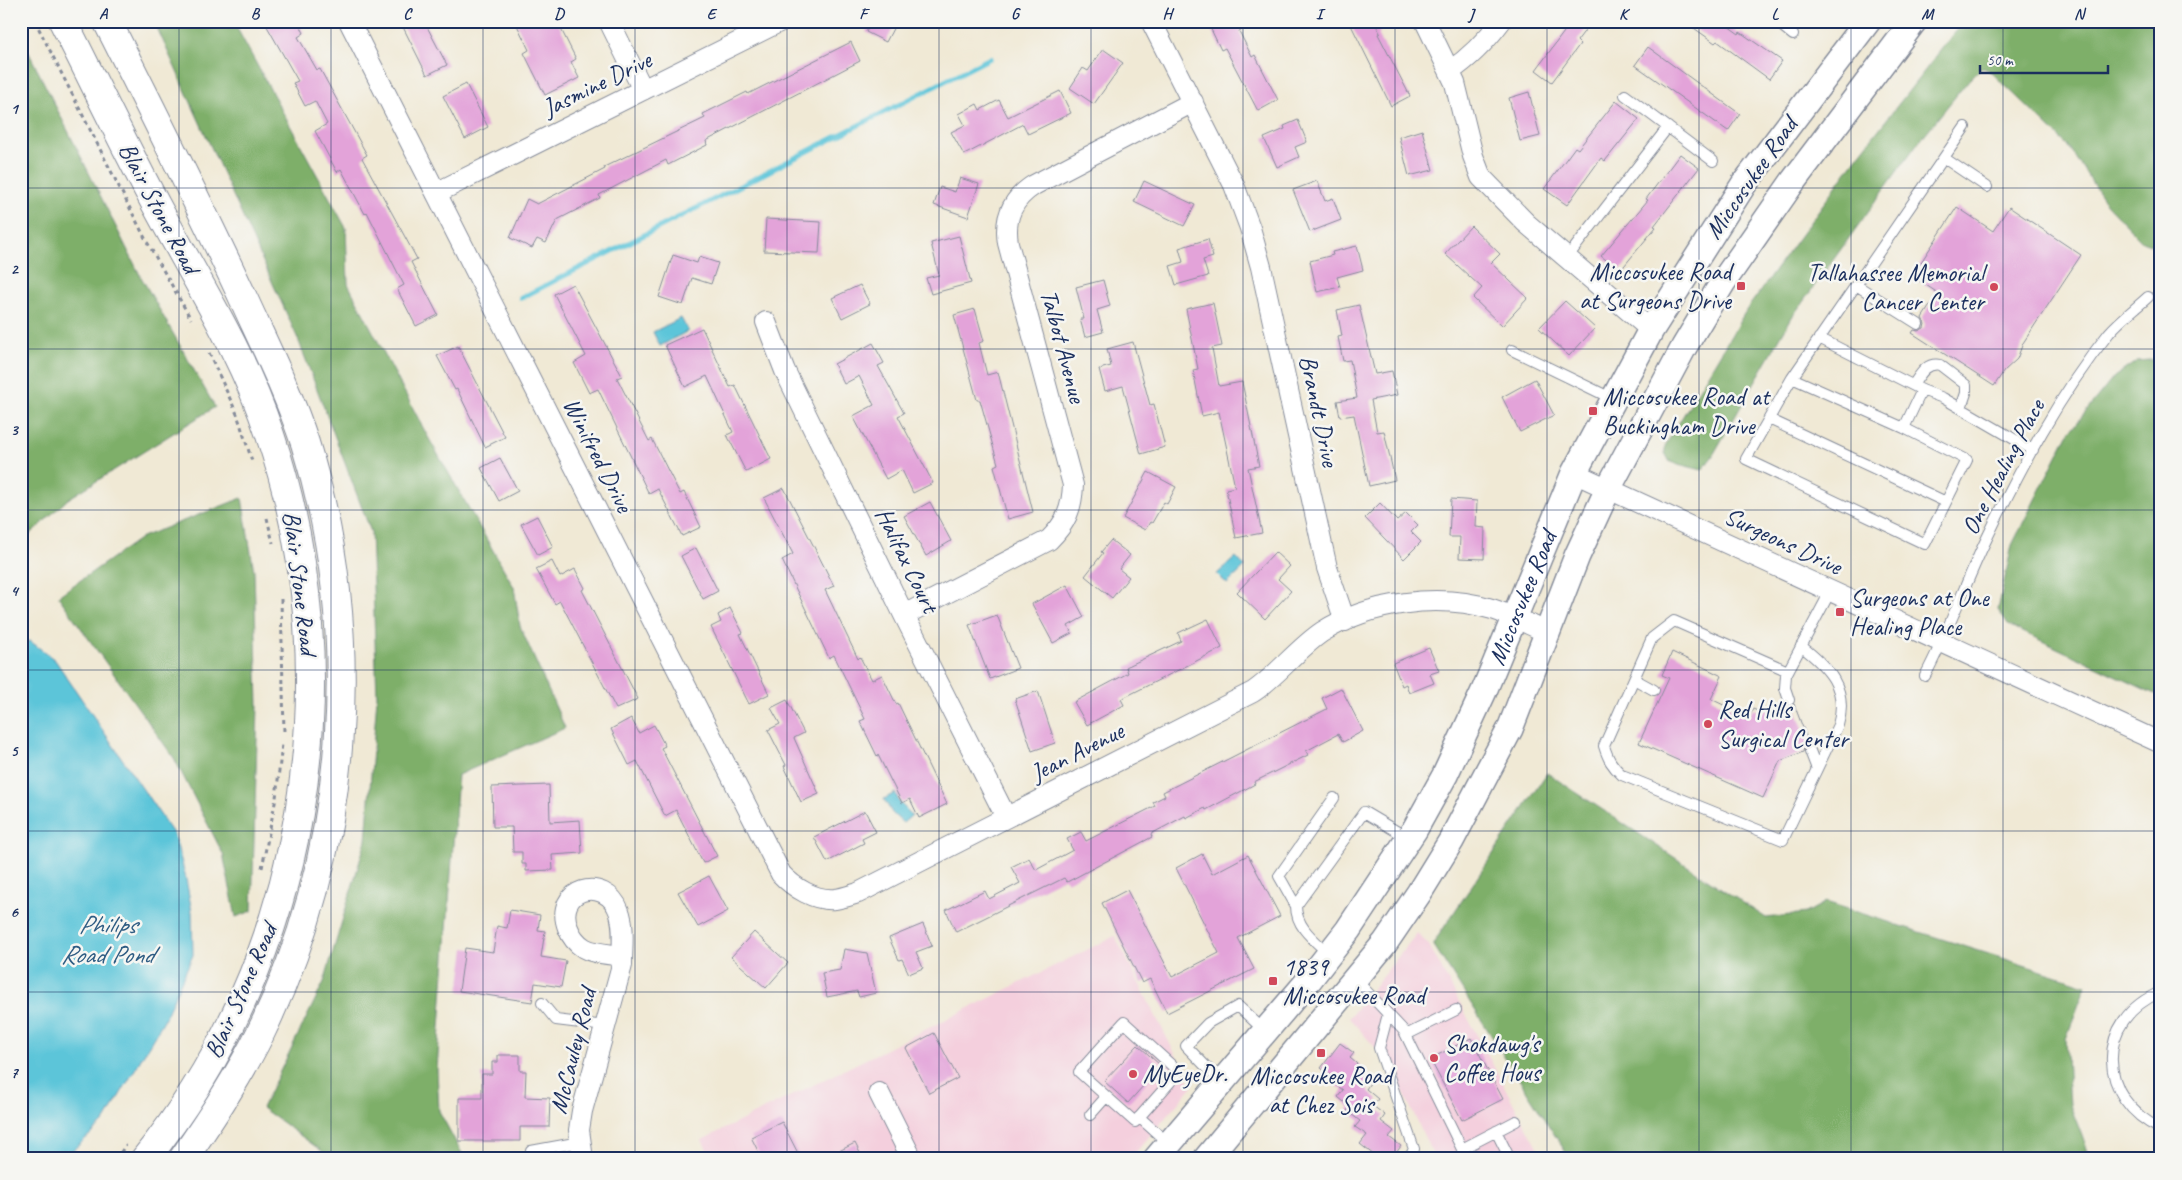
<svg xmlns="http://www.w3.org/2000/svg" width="2182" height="1180" viewBox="0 0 2182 1180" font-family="Caveat,sans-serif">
	<rect width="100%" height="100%" fill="#f6f6f2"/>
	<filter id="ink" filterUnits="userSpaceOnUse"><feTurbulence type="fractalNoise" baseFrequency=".02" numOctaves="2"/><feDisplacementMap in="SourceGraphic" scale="10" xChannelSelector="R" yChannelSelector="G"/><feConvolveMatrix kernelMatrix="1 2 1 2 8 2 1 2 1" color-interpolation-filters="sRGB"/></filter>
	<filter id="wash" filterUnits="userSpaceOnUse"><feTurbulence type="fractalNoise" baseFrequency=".0096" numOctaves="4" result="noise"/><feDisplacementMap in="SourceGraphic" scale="20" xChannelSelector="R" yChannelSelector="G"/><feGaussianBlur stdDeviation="1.12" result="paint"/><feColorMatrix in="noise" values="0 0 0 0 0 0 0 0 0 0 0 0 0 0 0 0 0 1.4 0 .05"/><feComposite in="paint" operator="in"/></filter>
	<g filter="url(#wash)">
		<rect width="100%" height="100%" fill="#f0e9d5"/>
		<path fill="#f4cfdd" d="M1417,933L1429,945L1543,1159H1435L1390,1064L1349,1018Z
			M1115,936L1192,1087L1130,1159H712L702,1140Z"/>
		<path fill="#7eaf69" stroke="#4c6f64" d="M154,21H233L346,228L348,284L428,437L514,587L520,626L565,728L458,775L437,1070L439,1111L465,1159H333L262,1108L324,982L366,840L377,697L371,532L298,339Z
			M1965,21H2161V248L2142,241L2107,205L2067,145L1991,72L1982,67L1968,81L1917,144L1792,317L1712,457L1702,470L1670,462L1665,453V446L1747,309L1858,156L1947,42Z
			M21,37L141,277L215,407L68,499L21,543Z
			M2161,359V697L2008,625L1998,610L2012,545L2068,434L2114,377L2137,361Z
			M242,498L254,571L258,705L252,911L236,917L223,854L174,758L58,596L142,537Z
			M1547,773L1766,918L1806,913L1826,902L2086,985L2066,1039L2070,1105L2091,1159H1570L1433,944Z"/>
		<path fill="#5cc5d9" stroke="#3c7a9c" d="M681,318L688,331L660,346L653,332Z
			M1236,557L1245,567L1227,584L1217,574Z
			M30,641L55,660L174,835L185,874L192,912L193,955L164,1020L104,1122L63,1159H21V642Z
			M895,793L900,803L912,815L903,823L892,813L884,799Z"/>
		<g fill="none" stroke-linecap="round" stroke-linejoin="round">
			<path stroke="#5cc5d9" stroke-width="5" d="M521,298L990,58"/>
		</g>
		<g id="blocks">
			<path fill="#e3a3d9" d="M264,21H298L304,33L298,37L317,70L320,69L367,155L362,158L417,259L411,262L438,315L416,326L397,289L404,285L367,212L365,214L341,169L337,172L315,131L327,124L315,101L305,106L293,83L298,81Z
				M400,21H424L447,65L427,75Z
				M515,21H557L576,59L571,62L579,78L545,95L524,53L529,50Z
				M872,21H897L886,42L866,32Z
				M1207,21H1258L1239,31L1252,57L1255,55L1278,100L1258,111L1225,48L1221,50Z
				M1349,21H1374L1380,33L1378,34L1410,96L1391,106Z
				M1572,21H1592L1577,41L1580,44L1552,82L1536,70Z
				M1684,21H1721L1739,34L1740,32L1782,61L1769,79L1717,41L1715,43Z
				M851,42L860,61L706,141L707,145L668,165L666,160L599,195L600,198L557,220L546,243L537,239L532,248L510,238L527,199L537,204L605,169L604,167L705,118L703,114L747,92L748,94Z
				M1648,47L1740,114L1728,131L1635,65Z
				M1103,49L1123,63L1094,104L1070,88L1083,68L1088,71Z
				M466,84L488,127L465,139L443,96Z
				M1060,91L1071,113L1028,134L1023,124L964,155L951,132L965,125L959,114L977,104L980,110L999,100L1008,117Z
				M1529,92L1540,136L1520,141L1509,98Z
				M1616,101L1639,119L1605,161L1601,158L1567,205L1544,189L1575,147L1578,149Z
				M1298,120L1307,142L1295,147L1299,157L1277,167L1264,138L1285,129L1284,126Z
				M1422,130L1433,170L1409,176L1399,137Z
				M1680,154L1699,168L1654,226L1656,227L1620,271L1601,256L1648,200L1646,199Z
				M960,178L979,184L968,217L934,205L940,187L955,192Z
				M1144,181L1195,205L1184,226L1134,202Z
				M1317,181L1325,201L1333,198L1341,220L1310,232L1293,190Z
				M1957,207L1993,231L2009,207L2081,255L2023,343L2017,359L2004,371L1994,386L1912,333L1914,330L1918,331L1924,328L1925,324L1922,318L1938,293L1912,276Z
				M766,219L821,222L819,253L764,251Z
				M1471,226L1500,254L1491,263L1528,298L1502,326L1473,298L1482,288L1445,254Z
				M959,236L971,283L931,294L926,278L939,275L931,243Z
				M1208,239L1213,257L1203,260L1208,276L1176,285L1170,266L1183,262L1179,248Z
				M1357,246L1363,270L1337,277L1340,287L1317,292L1310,261L1333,255L1332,252Z
				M673,255L697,263L699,257L718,263L711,284L692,278L683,305L659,297Z
				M1103,280L1110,306L1097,310L1103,332L1085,337L1080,319H1084L1076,287Z
				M573,284L622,376L617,378L649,441L652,439L680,494L684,492L701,527L682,536L658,489L649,494L598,389L589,393L574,363L586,356L554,294Z
				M860,285L870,304L842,318L832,298Z
				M1565,301L1595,328L1569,356L1539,328Z
				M1213,303L1222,346L1212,348L1219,386L1242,382L1259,466L1248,468L1262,533L1236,538L1226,489L1235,487L1219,412L1202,416L1193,370L1198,369L1186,309Z
				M1359,305L1375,374L1392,371L1397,395L1371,400L1377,432L1384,431L1395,480L1369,486L1354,415L1340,417L1337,401L1357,398L1350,360L1343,361L1338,337L1342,336L1337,310Z
				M975,309L984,341L979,343L987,375L998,372L1033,512L1008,519L994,466L998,464L980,400H977L954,315Z
				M702,328L730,387L735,385L771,459L746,472L727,435L733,432L707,376L685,387L665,345Z
				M1133,342L1150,405L1154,404L1165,447L1141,454L1123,386L1105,391L1099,369L1111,366L1107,349Z
				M873,343L884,363L878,366L904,413L898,416L933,483L913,493L902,470L886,479L853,416L874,405L859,376L844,384L834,364Z
				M458,346L505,437L485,447L457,389L455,390L437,356Z
				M1535,379L1554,415L1520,432L1502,397Z
				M500,458L518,491L499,501L481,468Z
				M1148,472L1176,487L1167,504L1164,502L1152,523L1150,522L1145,530L1123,518Z
				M784,488L834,586L825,590L858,659L860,657L872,680L882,675L896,704L898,703L947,804L919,818L910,799L902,803L878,755L877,756L860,721L865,719L834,655L829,658L782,560L793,554L764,498Z
				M1451,499L1477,501L1476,527L1485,528L1484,559L1459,558L1460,537H1449Z
				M930,502L951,541L926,556L904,516Z
				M1380,503L1397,521L1406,513L1418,525L1411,532L1421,542L1404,559L1365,518Z
				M537,516L553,547L538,555L521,524Z
				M1111,540L1130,555L1119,569L1129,577L1112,598L1085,576L1103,553L1101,552Z
				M696,548L718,591L703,599L681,556Z
				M1275,552L1290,566L1278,579L1291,591L1265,619L1237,592Z
				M552,561L560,577L575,569L585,588L582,590L638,699L616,709L560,601L555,604L536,569Z
				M1067,585L1084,617L1068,626L1072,633L1053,643L1032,604Z
				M730,608L743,633L740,634L769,694L749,704L711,627L721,622L718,615Z
				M997,615L1018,668L990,679L969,625Z
				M1208,619L1222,648L1121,699L1124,705L1087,725L1074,702L1128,673L1126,667L1181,641L1178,633Z
				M1429,648L1439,671L1430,674L1434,683L1409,693L1406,684L1402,686L1393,663Z
				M1672,652L1722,676L1711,699L1749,717L1753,709L1760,712L1783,703L1788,707L1794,704L1809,744L1804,747L1803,752L1780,761L1763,798L1639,743L1669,678L1662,675Z
				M1341,688L1363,731L1343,742L1338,734L1306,751L1308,755L1254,782L1255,784L1206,810L1205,808L1186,818L1185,816L1151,834L1152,837L1067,882L1064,878L956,932L946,910L985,891L989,899L1020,883L1011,867L1029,858L1036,870L1073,850L1067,839L1081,832L1086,841L1155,806L1153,802L1165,796L1163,792L1327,709L1322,698Z
				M1038,691L1055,743L1032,751L1015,699Z
				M787,700L804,733L794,738L819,794L801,802L784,766L786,765L768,730L780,724L771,708Z
				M631,718L639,733L654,725L665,746L661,748L717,856L703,863L676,810L665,816L637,761L629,765L611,729Z
				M549,785L550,822L580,820L582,853L552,855L553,870L526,871V864H522V852H513L512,827H493L492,787Z
				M865,811L876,832L862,839L864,843L827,862L814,837Z
				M1202,854L1212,874L1248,855L1280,916L1238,938L1254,969L1167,1013L1150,979L1142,983L1102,903L1127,890L1172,977L1219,953L1176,868Z
				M709,876L728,911L698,927L678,892Z
				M510,910L540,915L538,930L545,931L541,957L566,961L561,987L535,983L532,1002L459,991L465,948L493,952L497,926L507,928Z
				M923,924L932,946L916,952L923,968L909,974L902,959L899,960L889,938Z
				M754,932L788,963L766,988L731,957Z
				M844,949L867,953L876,993L859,997L857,991L827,997L822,973L840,970Z
				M934,1033L958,1078L929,1093L906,1048Z
				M1471,1038L1503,1099L1462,1120L1430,1059Z
				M1340,1043L1354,1053L1350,1058L1362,1068L1358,1073L1370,1083L1366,1089L1378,1099L1373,1106L1385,1115L1381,1121L1394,1131L1389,1137L1401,1146L1392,1159H1379L1360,1144L1367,1135L1355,1127L1360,1121L1347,1111L1350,1107L1338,1097L1343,1090L1332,1082L1334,1078L1321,1068Z
				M1138,1045L1161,1066L1128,1103L1104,1081Z
				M498,1055H520V1071H526L525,1097L550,1098L549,1127H520V1141H459V1098H482V1074H492V1062H498Z
				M782,1122L801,1159H762L751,1137Z
				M855,1143L863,1159H823Z"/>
		</g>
	</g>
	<g filter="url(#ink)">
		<use href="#blocks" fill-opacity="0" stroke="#868c9a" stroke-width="1"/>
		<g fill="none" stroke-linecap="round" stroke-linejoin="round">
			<g stroke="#868c9a" stroke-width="12">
				<path id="service" d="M1776,21L1793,35
					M1625,95L1713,161
					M1944,158L1987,187
					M1566,259L1668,127
					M1856,285L1918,324
					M1819,338L1922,390L1943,398L2033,450
					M1512,350L1613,399
					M1792,378L1904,428L1967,460L1925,544L1746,459L1792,378L1965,127
					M1913,385C1920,375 1926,362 1940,365L1966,385V393L1961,408
					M1769,419L1946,502
					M1904,428L1922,390
					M1788,671L1674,621L1652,638L1604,746C1608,759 1612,766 1622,775L1783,840L1838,725C1849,688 1828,667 1801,646
					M1925,676C1949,631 1965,583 1987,538C2021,467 2060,394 2109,333C2120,320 2135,309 2148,297
					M1634,679L1654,690
					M1789,700L1785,688L1786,675L1830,592
					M1810,751L1817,769
					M1296,906L1279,876L1334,798
					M1329,954C1314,940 1296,927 1296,906L1364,812L1408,838
					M1356,980L1404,1031L1462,1149L1516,1121
					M2161,992C2094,1019 2097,1100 2161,1129
					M542,1003L556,1020L605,1026
					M1388,1014L1379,1048L1414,1149L1409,1159
					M1124,1022L1179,1072L1135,1122L1079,1072Z
					M1406,1035L1456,1010
					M1221,1082L1186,1046L1208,1023L1238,1006L1265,1031
					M1090,1115L1106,1097
					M1139,1117L1168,1143
					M1496,1131L1510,1159
					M531,1151L580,1142
					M2160,1159L2161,1155"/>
			</g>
			<g stroke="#868c9a" stroke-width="22">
				<path id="minor" d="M349,21L781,874C794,888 815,901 835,899C843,898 851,895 858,893L1253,692C1278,675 1297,649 1322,632C1370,602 1438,593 1492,609C1511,615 1530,625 1549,633
					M609,21L643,90
					M1151,21L1234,185L1250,228L1261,267L1327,568L1345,621
					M1425,21L1455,83L1473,156L1481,177L1526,223L1651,330
					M1450,71C1471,57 1486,41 1501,21
					M436,193L781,21
					M766,322L785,371L904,615L1006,817
					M1574,473L2161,743
					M904,615L1049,540C1066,523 1072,509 1073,485L1008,243C1004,218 1012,199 1034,185L1193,102
					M879,1093L912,1159
					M583,1159L579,1130L582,1111L622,965C622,948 625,927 619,911C605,874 553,889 568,928C571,936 576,943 584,948C594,954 611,954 622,956"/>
			</g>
			<g stroke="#868c9a" stroke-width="28">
				<g id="tertiary">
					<path id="s1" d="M1156,1159L1309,980L1348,930L1415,829L1445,775L1484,691L1574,473L1651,330L1744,184L1868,21"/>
					<path d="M1206,1159L1385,943L1419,893L1451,841L1510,729L1577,556L1608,489L1684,347L1723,282L1794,180L1914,21"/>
				</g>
			</g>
			<g stroke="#868c9a" stroke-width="30">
				<path id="secondary" d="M63,21C94,82 123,143 155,203C196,280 243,353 270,435C352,679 307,958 145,1159
					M107,21C154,114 201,207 245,302C266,348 289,394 305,443C365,635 349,853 260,1034C238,1078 211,1119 183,1159"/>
			</g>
			<path stroke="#868c9a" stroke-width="3" stroke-dasharray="4 4" stroke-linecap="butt" d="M35,21L146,240L191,319
				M209,353L237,414L252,461
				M267,518L273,543
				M281,599L284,733
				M262,868L276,798L282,744
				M116,1159L126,1145"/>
			<use href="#service" stroke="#fff" stroke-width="10"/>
			<use href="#minor" stroke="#fff" stroke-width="20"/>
			<use href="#tertiary" stroke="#fff" stroke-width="25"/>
			<use href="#secondary" stroke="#fff" stroke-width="28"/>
		</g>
	</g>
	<path fill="none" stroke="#1b2f5e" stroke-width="1" stroke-opacity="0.55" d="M179,21V1159M331,21V1159M483,21V1159M635,21V1159M787,21V1159M939,21V1159M1091,21V1159M1243,21V1159M1395,21V1159M1547,21V1159M1699,21V1159M1851,21V1159M2003,21V1159M21,188H2161M21,349H2161M21,510H2161M21,670H2161M21,831H2161M21,992H2161"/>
	<g fill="#d1495b" stroke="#f6f6f2" stroke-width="2">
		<rect x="1736" y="281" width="10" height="10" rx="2.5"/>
		<circle cx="1994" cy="287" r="5"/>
		<rect x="1588" y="406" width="10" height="10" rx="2.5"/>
		<rect x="1835" y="607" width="10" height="10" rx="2.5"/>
		<circle cx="1708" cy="724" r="5"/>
		<rect x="1268" y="976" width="10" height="10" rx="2.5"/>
		<rect x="1316" y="1048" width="10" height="10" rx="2.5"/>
		<circle cx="1434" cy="1058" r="5"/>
		<circle cx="1133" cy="1074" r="5"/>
	</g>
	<g text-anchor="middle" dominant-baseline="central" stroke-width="5" stroke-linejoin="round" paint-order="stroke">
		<g font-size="25" fill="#1b2f5e" stroke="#f6f6f2">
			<text transform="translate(597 84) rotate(-26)">Jasmine Drive</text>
			<text transform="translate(1751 178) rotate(-55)">Miccosukee Road</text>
			<text transform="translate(159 208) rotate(62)">Blair Stone Road</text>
			<text transform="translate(1063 346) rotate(75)">Talbot Avenue</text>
			<text transform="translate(1319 411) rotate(78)">Brandt Drive</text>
			<text transform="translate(598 455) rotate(63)">Winifred Drive</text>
			<text transform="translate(2003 467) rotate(-62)">One Healing Place</text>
			<text transform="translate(1783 541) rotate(25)">Surgeons Drive</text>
			<text transform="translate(907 560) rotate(64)">Halifax Court</text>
			<text transform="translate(300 583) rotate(83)">Blair Stone Road</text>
			<text stroke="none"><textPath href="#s1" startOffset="675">Miccosukee Road</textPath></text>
			<text transform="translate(1077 752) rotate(-27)">Jean Avenue</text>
			<text transform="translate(241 991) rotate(-66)">Blair Stone Road</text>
			<text transform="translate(573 1051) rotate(-76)">McCauley Road</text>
		</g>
		<g font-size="25" fill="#1b2f5e" stroke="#f6f6f2" text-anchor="start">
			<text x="1731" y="272" text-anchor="end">Miccosukee Road<tspan x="1731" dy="29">at Surgeons Drive</tspan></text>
			<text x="1984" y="273" text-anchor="end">Tallahassee Memorial<tspan x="1984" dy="29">Cancer Center</tspan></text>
			<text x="1603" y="397">Miccosukee Road at<tspan x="1603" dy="29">Buckingham Drive</tspan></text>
			<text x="1850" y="598">Surgeons at One<tspan x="1850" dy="29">Healing Place</tspan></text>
			<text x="1718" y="710">Red Hills<tspan x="1718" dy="29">Surgical Center</tspan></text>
			<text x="1283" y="967">1839<tspan x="1283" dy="29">Miccosukee Road</tspan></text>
			<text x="1444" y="1044">Shokdawg's<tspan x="1444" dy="29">Coffee Hous</tspan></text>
			<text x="1143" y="1074">MyEyeDr.</text>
			<text x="1321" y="1076" text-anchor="middle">Miccosukee Road<tspan x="1321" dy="29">at Chez Sois</tspan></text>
		</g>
		<g font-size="26" font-style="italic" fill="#2e5c83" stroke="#f6f6f2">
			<text x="107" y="924">Philips<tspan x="107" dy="30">Road Pond</tspan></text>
		</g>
	</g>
	<rect width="2182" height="1180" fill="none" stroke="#f6f6f2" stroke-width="55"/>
	<path d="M1980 65v8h128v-8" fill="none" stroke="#1b2f5e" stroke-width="2.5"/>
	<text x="1987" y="65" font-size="15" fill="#1b2f5e" stroke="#f6f6f2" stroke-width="4" paint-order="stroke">50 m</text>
	<rect x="28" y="28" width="2126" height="1124" fill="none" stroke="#1b2f5e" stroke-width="2"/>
	<g font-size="16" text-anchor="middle" font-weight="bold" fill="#1b2f5e">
		<text x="103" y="19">A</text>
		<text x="255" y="19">B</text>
		<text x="407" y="19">C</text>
		<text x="559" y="19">D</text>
		<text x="711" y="19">E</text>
		<text x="863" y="19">F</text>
		<text x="1015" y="19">G</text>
		<text x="1167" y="19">H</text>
		<text x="1319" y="19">I</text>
		<text x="1471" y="19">J</text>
		<text x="1623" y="19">K</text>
		<text x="1775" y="19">L</text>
		<text x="1927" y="19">M</text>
		<text x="2079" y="19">N</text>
		<text x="14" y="114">1</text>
		<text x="14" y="274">2</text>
		<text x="14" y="435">3</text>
		<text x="14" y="596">4</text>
		<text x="14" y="756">5</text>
		<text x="14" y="917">6</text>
		<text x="14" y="1078">7</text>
	</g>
</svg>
